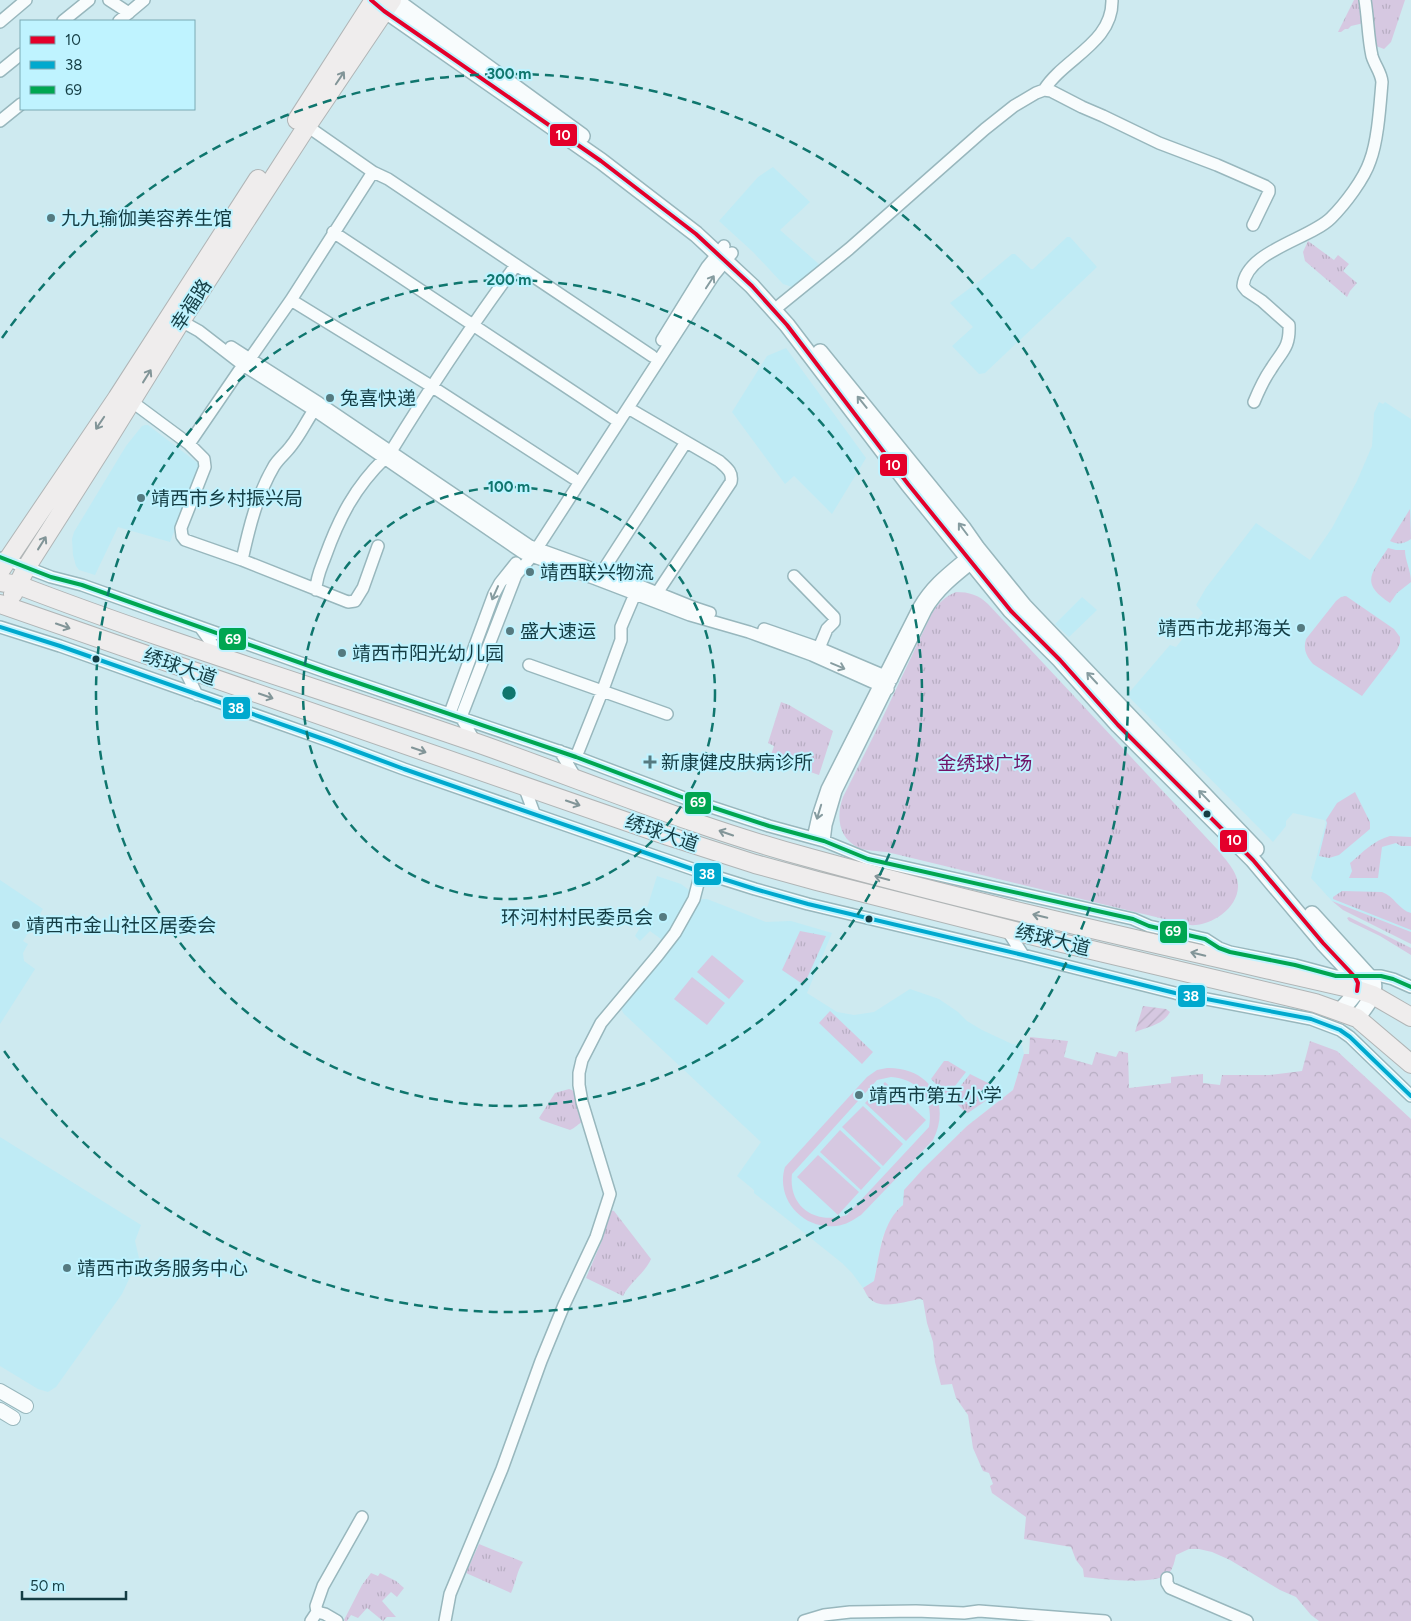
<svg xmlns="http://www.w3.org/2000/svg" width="1411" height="1621" viewBox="0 0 1411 1621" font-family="Figtree,'Noto Sans SC',sans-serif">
	<defs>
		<pattern id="grass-tufts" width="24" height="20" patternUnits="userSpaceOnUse" patternTransform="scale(1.25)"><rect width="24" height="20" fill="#d6c8e1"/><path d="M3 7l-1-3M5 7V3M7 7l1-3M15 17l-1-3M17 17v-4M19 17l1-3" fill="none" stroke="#b7adc2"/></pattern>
		<pattern id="forest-crowns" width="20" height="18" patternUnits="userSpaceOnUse" patternTransform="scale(1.25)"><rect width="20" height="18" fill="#d6c8e1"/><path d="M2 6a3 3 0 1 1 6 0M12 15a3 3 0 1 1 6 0" fill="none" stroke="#b7adc2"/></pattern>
		<pattern id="garden-furrows" width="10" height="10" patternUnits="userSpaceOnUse" patternTransform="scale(1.25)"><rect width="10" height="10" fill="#d6c8e1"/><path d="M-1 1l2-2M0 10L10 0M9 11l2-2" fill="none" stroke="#b7adc2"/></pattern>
	</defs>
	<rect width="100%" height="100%" fill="#ceeaf0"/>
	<path fill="#bfebf5" d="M773,167L810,202L780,230L820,265L796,286L792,287L783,284L753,252L719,221L758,177Z
		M1067,237H1070L1097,267L985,373L979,374L952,346L973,327L950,303L982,279L1012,254H1015L1031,269H1033Z
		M786,348L866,458L832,514L794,476L785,484L732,412L767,356Z
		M1379,402L1383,404L1385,402L1411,419V932L1332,901L1311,878L1326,822L1324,820L1293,813L1286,821V826L1273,842L1127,695L1170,645L1176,647L1203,613L1196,605L1206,588L1256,523L1310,560L1332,528L1357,481L1372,446L1374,413Z
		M145,425H148L199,464V467L170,542L118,527L95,575L79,570L76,566L73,555L72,539L74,532L126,446L142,426Z
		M1082,597L1097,610L1069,637L1055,624Z
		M657,876L681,884L689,890V898L665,942L650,931L640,941L635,936L642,924Z
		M0,880L43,909L23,941L28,944L23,953L24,961L35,969L0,1024Z
		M702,899H707L766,922L791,921L832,933L807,993L837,1012L854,1015L874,1012L910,989L939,999L958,1012L967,1021L982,1030L1012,1044L1022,1045L1024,1054L1013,1090L967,1126L912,1181L903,1205L898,1210L892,1218L882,1238L874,1281L863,1288L852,1273L842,1263L754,1193V1190L737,1176L761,1142L624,1014L620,1007L699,901Z
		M0,1137L141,1225L135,1241L139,1258L122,1294L56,1387L48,1392L38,1389L0,1366Z"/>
	<path fill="url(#grass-tufts)" d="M1354,0H1362L1364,23L1351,26L1348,29H1345L1341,32H1338Z
		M1370,0H1405L1391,42L1384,49L1376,46L1374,43Z
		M1308,241L1334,260L1338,255L1349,264L1343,271L1357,283L1350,291L1347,297L1305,261L1303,252Z
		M1410,509L1411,539C1404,544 1397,545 1390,541Z
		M1388,548L1396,550H1405C1405,561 1411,570 1411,582L1397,593L1390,603C1359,583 1372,573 1388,548Z
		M956,592C969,592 979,595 988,604L1217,849C1225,859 1239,873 1238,887C1237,910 1209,927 1189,925L887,852C878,851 867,851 859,848C838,838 836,816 843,797L881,721L932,613C939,603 944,597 956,592Z
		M1346,596L1394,629L1400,637V643L1397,650L1362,696L1313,664C1306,656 1303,649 1306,639L1336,601L1341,597Z
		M781,702L789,705L833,731L819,775L770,758L774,746L768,743Z
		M1355,792L1370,822V829L1339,855L1329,858L1319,856L1327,823L1326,820L1337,803Z
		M1390,836L1411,837V846H1401L1396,843L1382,847L1378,878H1349L1352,871L1350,863C1362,853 1374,840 1390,836Z
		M1342,891L1382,892C1394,896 1399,910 1411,913V930L1333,899V897Z
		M1332,901L1411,932V944L1343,910Z
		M1349,917L1411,948V955L1380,936L1349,921L1347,918Z
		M800,931L826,936L804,985L782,970Z
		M830,1011L873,1052L862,1064L819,1023Z
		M944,1061H948L966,1072L948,1095L945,1093L931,1079Z
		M970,1074L1000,1089L997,1093L968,1113L965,1112L951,1098Z
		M569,1089L572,1090L575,1093L583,1122C578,1123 576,1128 570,1130L541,1120L539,1118L555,1093Z
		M610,1210L614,1211L651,1259C645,1273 630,1282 623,1296L586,1278L603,1238Z
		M479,1544L523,1562C517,1571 516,1582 511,1593L466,1573Z
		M371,1573L378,1576L380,1573L396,1581L404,1588L397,1597L391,1592L382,1601L396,1617H387L383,1621L367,1608L358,1618L351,1615L347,1621H345L344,1620L362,1585Z"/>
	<path fill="url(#forest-crowns)" d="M1030,1037L1068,1041L1064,1057L1092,1065L1096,1052L1116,1057L1119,1051L1128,1053L1129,1088L1171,1083V1077L1203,1074V1083L1220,1085L1222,1075H1269L1302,1071L1310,1041L1337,1051L1411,1119V1621H1319L1311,1615L1296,1597L1280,1590L1230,1560L1212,1552L1199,1549H1189L1176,1555C1175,1560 1173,1569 1169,1573C1156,1586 1103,1579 1084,1577L1083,1569L1076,1560L1071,1547L1024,1539L1026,1517L992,1493L990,1486L993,1484L989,1473L983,1471L973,1448L968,1415L956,1398L952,1384L941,1385L935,1362L933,1342L927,1323L923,1300L920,1299C906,1301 881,1311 869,1298C867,1296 865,1291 863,1288L874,1281C880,1255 881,1223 903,1205L904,1190L923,1169L967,1126L1013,1090L1024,1054H1029Z"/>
	<path fill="url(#garden-furrows)" d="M1143,1006L1166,1009L1170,1012C1163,1025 1147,1027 1135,1032Z"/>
	<path fill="#d6c8e1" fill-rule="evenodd" d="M712,955L744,981L729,999L697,972Z
		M692,977L725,1003L707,1025L674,999Z
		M887,1068C929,1067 952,1102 933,1140L861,1215C853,1220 846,1225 836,1226C803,1230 775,1199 785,1167L867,1077L877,1070ZM891,1077C919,1079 934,1099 929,1127L847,1215C817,1225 788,1208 792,1174L877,1080Z
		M885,1082L926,1120L906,1141L865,1103Z
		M863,1106L903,1144L883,1166L842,1127Z
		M840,1130L881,1168L861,1190L820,1152Z
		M818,1155L859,1192L838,1215L797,1177Z"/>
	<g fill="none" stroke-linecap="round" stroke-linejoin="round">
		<g stroke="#98b7bd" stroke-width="14">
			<path id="minor" d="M109,0L129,13
				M63,21L89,0
				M119,21L144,0
				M0,22L26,0
				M0,71L21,54
				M1044,90C1064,58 1113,43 1112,0
				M0,121L21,104
				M307,126L373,172L388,179L652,356
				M333,232L613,418
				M291,300L431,386L573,478
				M780,305L849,249L985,129L1014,106L1036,93L1044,90L1051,91L1082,107L1103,116L1159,143L1217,165L1265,186L1269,189V192L1253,225
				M181,321L199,331L243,365L314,410L523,553L596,579L690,615L749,632L812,655L888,689
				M662,340L707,267L724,246
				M231,347L319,403L530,546L638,585L695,608L710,613
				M249,360L291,300L373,172
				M131,401L189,444L204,459L205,467L181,528L182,536L185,540L242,560L348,602L355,601L363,588L378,546
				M1254,402C1259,390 1264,379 1271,369C1282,351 1290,348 1289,325L1262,301L1247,291L1243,286C1246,251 1310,239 1331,218C1345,204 1364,179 1370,161C1378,140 1380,105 1382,82C1381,72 1375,66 1372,56C1368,38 1368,18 1365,0
				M628,408L719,461C727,468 733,472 731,482L657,593
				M189,444L243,365
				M390,453C430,388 471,326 516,265
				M2,558L51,577L82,585L326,672L576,757L687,799L769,826L824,841L868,859L1133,919L1149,926L1205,939L1219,948L1230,952L1295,965L1336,976H1381L1393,979L1411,987
				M242,560C249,528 257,495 274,466C279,458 286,453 291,446C300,435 306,422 314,410
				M602,572L686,442
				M794,576L834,617V622L827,629L819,648
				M316,590C316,578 321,568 325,557C339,518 355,487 385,458
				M0,627L60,646L329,741L404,769L701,872L755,889L808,904L1023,955L1175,993L1311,1019L1340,1030L1350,1037L1411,1096
				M200,627L221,656
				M764,629L819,648L892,679
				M529,665L667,714
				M184,668L197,695
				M450,713L494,594L500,583L516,563
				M475,742L461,717L516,575L532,556L714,275L732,253
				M560,751L577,780
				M576,757L602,692L621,640V627L635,594
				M524,786L534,813
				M813,838L818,816L827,789L919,607C933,583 951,571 972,553
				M824,841L826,825L836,791L926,610C938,589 958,574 977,559
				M1006,928L1023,955
				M1167,1578V1583L1170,1588L1247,1621
				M317,1612L316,1606L323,1586L362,1517
				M311,1621L317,1612L325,1614L337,1621
				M445,1621L450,1594L502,1469L541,1361L564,1305L596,1237L610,1194L582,1102L579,1085V1073L582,1060L601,1023L658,955L675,933L694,899L701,872
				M804,1621L824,1615L850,1612L916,1611L964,1613L979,1611L1105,1621"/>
		</g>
		<g stroke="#98b7bd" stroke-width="16">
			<path id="tertiary" d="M0,1391L26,1406
				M0,1410L13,1418"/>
		</g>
		<g stroke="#98b7bd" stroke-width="18">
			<path id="secondary" d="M395,0L582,136
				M376,4L601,161L696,234L752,286L787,325L908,484L1011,611L1060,660L1118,725L1253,860L1323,943L1355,977C1363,991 1349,1000 1340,1011
				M820,352L963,528L977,548L1024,606L1256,849
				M1312,914L1373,981C1377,995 1365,1007 1357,1018"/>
		</g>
		<g stroke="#b0b5b6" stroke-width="20">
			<path id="primary" d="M297,120L374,0
				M0,571L117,398L258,179
				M0,582L18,585C169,643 324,690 477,743C588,782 697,828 810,858C991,908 1175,948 1358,990L1373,995L1411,1017
				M13,594L26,568L108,439L181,321L307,126L392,0
				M0,604L668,836L755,864L817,881L1062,943L1315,1003L1357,1018L1411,1064"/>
		</g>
		<use href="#minor" stroke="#f8fcfd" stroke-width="11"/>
		<use href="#tertiary" stroke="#f8fcfd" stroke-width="14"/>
		<use href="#secondary" stroke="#f8fcfd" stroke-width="15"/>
		<use href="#primary" stroke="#efeded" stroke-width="18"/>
		<g stroke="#bff3ff" stroke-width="8">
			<path id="bus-1" d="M371,0L384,11L601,161L696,234L752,286L787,325L908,484L1011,611L1060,660L1118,725L1253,860L1323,943L1355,977L1358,983L1357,991"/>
		</g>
		<g stroke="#bff3ff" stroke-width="8">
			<path id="bus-2" d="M0,627L60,646L329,741L404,769L701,872L755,889L808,904L1023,955L1175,993L1311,1019L1340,1030L1350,1037L1411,1096"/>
		</g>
		<g stroke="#bff3ff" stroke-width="8">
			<path id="bus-3" d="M0,557L51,577L82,585L326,672L576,757L687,799L769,826L824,841L868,859L1133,919L1149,926L1205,939L1219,948L1230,952L1295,965L1336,976H1381L1393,979L1411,987"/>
		</g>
		<use href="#bus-1" stroke="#e4002b" stroke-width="4"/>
		<use href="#bus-2" stroke="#00a9ce" stroke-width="4"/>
		<use href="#bus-3" stroke="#00a651" stroke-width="4"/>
	</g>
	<defs><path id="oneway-shaft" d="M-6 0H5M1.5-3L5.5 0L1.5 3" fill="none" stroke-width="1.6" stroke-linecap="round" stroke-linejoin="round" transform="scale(1.25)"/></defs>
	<g stroke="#829598">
		<use href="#oneway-shaft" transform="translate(340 78) rotate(-56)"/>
		<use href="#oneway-shaft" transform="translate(147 376) rotate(-58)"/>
		<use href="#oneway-shaft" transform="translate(100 423) rotate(124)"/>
		<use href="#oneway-shaft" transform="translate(42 543) rotate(-58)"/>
		<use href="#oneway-shaft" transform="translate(63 626) rotate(19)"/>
		<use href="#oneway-shaft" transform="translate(266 696) rotate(19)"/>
		<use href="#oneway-shaft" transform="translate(419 750) rotate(19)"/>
		<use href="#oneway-shaft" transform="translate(573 803) rotate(19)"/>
		<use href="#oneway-shaft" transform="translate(726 833) rotate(-161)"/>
		<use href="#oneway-shaft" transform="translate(882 878) rotate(-165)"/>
		<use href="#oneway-shaft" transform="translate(1040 916) rotate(-167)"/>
		<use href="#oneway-shaft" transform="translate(1198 954) rotate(-166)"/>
	</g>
	<g stroke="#869ca0">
		<use href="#oneway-shaft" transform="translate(710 282) rotate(-57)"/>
		<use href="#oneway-shaft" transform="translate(862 402) rotate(-129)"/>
		<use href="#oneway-shaft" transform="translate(963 529) rotate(-127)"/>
		<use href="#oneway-shaft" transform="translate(495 593) rotate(114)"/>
		<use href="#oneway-shaft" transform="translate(838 666) rotate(23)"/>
		<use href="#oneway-shaft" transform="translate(1092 678) rotate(-133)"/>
		<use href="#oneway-shaft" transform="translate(1204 796) rotate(-134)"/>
		<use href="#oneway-shaft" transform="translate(819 812) rotate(107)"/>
	</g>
	<g fill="none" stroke="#0f766e" stroke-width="2.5" stroke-dasharray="9 6">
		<circle cx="509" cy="693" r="206"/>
		<circle cx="509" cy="693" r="413"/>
		<path d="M2 338A619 619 0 1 1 2 1048"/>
	</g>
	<g fill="#557a80" stroke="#bff3ff" stroke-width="2">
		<circle cx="51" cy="218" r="5"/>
		<circle cx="330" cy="398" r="5"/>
		<circle cx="141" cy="498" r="5"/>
		<circle cx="530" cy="572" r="5"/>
		<circle cx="1301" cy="628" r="5"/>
		<circle cx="510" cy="631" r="5"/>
		<circle cx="342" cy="653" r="5"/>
		<path d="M647.5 754.5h5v5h5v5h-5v5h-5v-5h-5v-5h5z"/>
		<circle cx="663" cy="917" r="5"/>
		<circle cx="16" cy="925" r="5"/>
		<circle cx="859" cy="1095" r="5"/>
		<circle cx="67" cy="1268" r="5"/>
	</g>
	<g fill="#143d44" stroke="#bff3ff" stroke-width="2">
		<circle cx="96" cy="659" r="4.5"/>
		<circle cx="1207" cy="814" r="4.5"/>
		<circle cx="869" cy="919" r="4.5"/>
	</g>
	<g text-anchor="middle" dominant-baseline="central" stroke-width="4" stroke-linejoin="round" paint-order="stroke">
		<g font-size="19" fill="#143d44" stroke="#bff3ff" text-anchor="start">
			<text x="61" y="218">九九瑜伽美容养生馆</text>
			<text x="340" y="398">兔喜快递</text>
			<text x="151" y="498">靖西市乡村振兴局</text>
			<text x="540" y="572">靖西联兴物流</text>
			<text x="1291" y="628" text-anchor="end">靖西市龙邦海关</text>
			<text x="520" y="631">盛大速运</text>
			<text x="352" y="653">靖西市阳光幼儿园</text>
			<text x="661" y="762">新康健皮肤病诊所</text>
			<text x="653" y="917" text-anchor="end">环河村村民委员会</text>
			<text x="26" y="925">靖西市金山社区居委会</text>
			<text x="869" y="1095">靖西市第五小学</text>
			<text x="77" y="1268">靖西市政务服务中心</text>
		</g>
		<g font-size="19" fill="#143d44" stroke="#bff3ff">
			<text transform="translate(191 305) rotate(-57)">幸福路</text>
			<text transform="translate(180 667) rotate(19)">绣球大道</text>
			<text transform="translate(662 833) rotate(19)">绣球大道</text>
			<text transform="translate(1053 940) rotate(14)">绣球大道</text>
		</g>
		<g font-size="19" fill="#711568" stroke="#bff3ff">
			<text x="985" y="763">金绣球广场</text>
		</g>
	</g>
	<circle cx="509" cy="693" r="8" fill="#0f766e" stroke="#bff3ff" stroke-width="2.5"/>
	<g font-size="15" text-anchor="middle" font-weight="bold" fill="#0f766e" stroke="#bff3ff" stroke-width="4" stroke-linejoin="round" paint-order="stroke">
		<text x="509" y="79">300 m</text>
		<text x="509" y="285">200 m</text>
		<text x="509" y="492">100 m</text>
	</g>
	<g stroke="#bff3ff" stroke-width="2">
		<rect x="549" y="123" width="29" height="24" rx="5" fill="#e4002b"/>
		<rect x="879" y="453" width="29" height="24" rx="5" fill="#e4002b"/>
		<rect x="218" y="627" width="29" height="24" rx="5" fill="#00a651"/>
		<rect x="222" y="696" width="29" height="24" rx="5" fill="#00a9ce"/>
		<rect x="684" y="791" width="28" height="24" rx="5" fill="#00a651"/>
		<rect x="1219" y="829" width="29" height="24" rx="5" fill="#e4002b"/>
		<rect x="693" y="862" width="29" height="24" rx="5" fill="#00a9ce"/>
		<rect x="1159" y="920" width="29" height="24" rx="5" fill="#00a651"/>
		<rect x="1177" y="984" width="29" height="24" rx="5" fill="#00a9ce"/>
	</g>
	<g font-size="14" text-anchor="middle" font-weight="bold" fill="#fff">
		<text x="563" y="140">10</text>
		<text x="893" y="470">10</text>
		<text x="233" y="644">69</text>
		<text x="236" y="713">38</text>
		<text x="698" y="807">69</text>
		<text x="1234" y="845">10</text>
		<text x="707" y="879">38</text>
		<text x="1173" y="936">69</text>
		<text x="1191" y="1001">38</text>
	</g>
	<rect x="20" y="20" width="175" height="90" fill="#bff3ff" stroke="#7baab4"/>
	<rect x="30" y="36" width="25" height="8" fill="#e4002b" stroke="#7baab4"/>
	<text x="65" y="45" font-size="15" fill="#143d44">10</text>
	<rect x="30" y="61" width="25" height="8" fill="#00a9ce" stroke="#7baab4"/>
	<text x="65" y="70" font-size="15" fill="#143d44">38</text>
	<rect x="30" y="86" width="25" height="8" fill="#00a651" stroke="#7baab4"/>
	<text x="65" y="95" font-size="15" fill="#143d44">69</text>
	<path d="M22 1591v8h104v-8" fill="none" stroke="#143d44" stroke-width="2.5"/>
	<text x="30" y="1591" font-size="15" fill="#143d44" stroke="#bff3ff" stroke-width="4" paint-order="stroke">50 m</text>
</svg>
